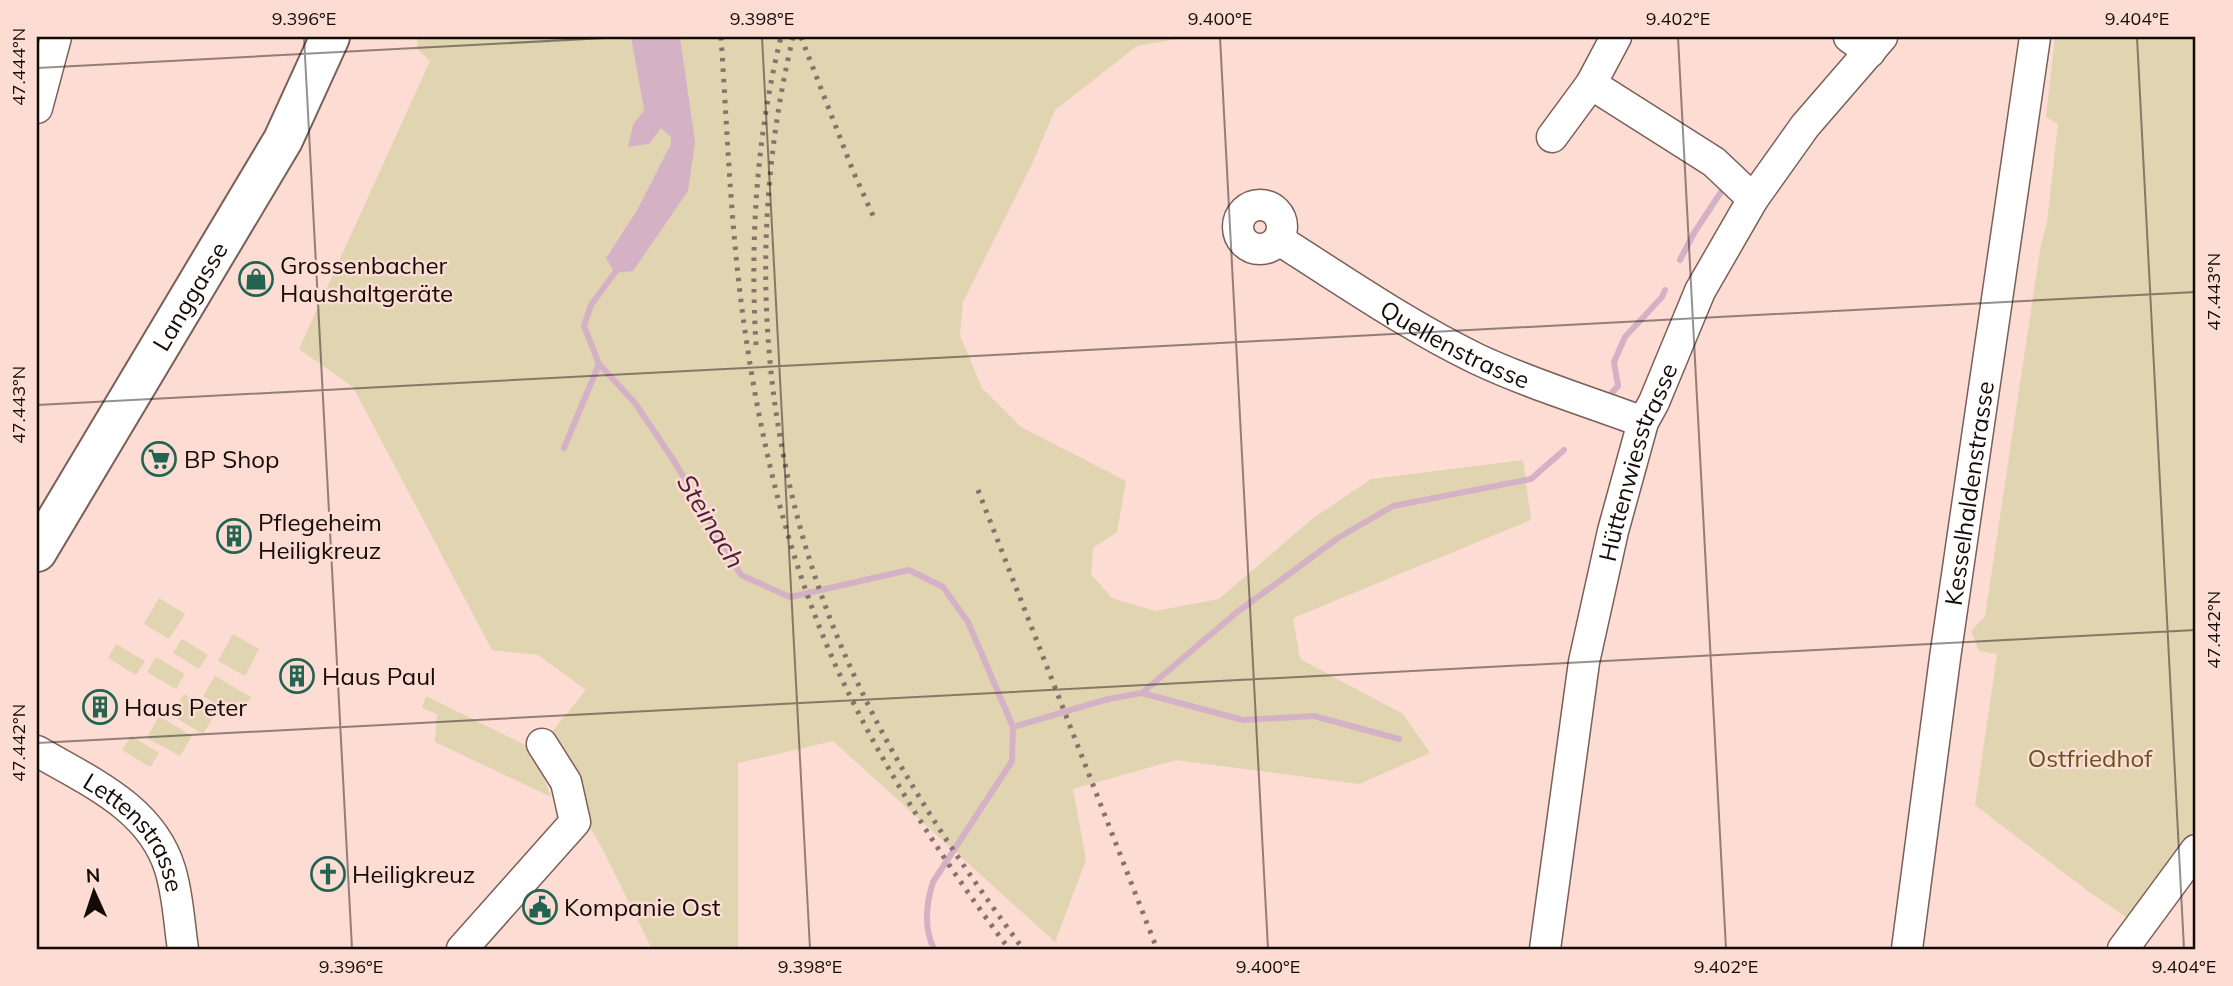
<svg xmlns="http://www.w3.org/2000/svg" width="2233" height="986" viewBox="0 0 2233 986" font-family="Mulish,sans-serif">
	<rect width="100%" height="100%" fill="#fcdcd3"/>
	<path fill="#e0d4b1" d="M418,37H631L644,110L633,125L629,147L649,144L661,127L671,137V144L637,210L606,257L688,191L686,90L680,37H1188L1137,46L1055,110L1032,164L963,302L960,335L982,388L1021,427L1126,481L1117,532L1093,548L1091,574L1112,598L1155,611L1219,599L1312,519L1371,479L1523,460L1531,520L1293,618L1300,659L1403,714L1430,753L1359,784L1176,760L1073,789L1086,860L1055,942L833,741L738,763V949H652L602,848L542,744L586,690L538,655L492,650L353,387L299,349L430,61L417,49Z
		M2055,37H2196V827L2135,923L2088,891L1975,805L1997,654L1979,651L1971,631L1985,616L2041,244L2047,223L2058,124L2046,117Z
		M159,598L185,614L169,639L144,624Z
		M233,634L259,649L245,676L218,661Z
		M182,639L208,655L199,669L173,653Z
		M116,644L145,661L136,675L108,658Z
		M156,657L185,674L176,689L147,672Z
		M215,676L251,697L239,717L203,696Z
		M184,694L215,714L203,734L171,715Z
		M426,696L533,749L551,797L435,742L437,714L422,708Z
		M159,716L192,736L180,756L147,738Z
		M131,736L159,753L150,767L122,750Z"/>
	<path fill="#d4b1c5" d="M631,37H680L695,142L688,191L633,271L615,273L606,258L637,210L671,144V137L661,128L649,144L628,147L633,125L644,110Z"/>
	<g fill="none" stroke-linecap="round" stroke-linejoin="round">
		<path stroke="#d4b1c5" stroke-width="6" d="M1680,260L1694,233L1721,192
			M619,267L591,305L584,326L599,364L635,403L674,461L741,575L790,597L909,570L943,587L968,622L1013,727L1012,761L933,882C926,904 923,927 934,949
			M1611,394L1618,386L1614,362L1625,337L1662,297L1665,290
			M564,448L599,364
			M1142,693L1243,720L1314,716L1399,739
			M1013,727L1108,699L1142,693L1236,613L1338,538L1393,506L1531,479L1564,450"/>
		<g stroke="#7a5f57" stroke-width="33">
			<g id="minor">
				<path d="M1849,37L1870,52"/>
				<path d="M1591,84L1714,162L1753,199"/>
				<path d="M37,108L56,37"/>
				<path d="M1552,137L1591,84L1616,37"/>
				<circle cx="1260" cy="227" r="22"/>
				<path id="s1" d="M1279,240C1344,281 1407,325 1477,359C1530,384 1587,401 1643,422"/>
				<path id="s2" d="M37,751C88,781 151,807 170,869C178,894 179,923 183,949"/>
				<path d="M462,949L575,822L566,782L542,744"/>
				<path id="s3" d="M1545,949L1584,662L1613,531L1643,422L1654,402L1700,291L1753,199L1805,126L1882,37"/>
				<path id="s4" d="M1907,949L1945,658L2035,37"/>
				<path d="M2123,949L2196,850"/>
			</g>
		</g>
		<g stroke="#7a5f57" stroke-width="42">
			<g id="major">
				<path id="s5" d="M37,552L283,140L330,37"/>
			</g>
		</g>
		<use href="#minor" stroke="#fff" stroke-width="30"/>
		<use href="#major" stroke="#fff" stroke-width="38"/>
		<path stroke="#87726c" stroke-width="5" stroke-dasharray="3.5 7" stroke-linecap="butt" d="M721,37C727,125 730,213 741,301C758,436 790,576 851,698C895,787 950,870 1009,949
			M793,37C741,256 763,487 861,690C905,783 963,867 1023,949
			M801,37L853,171L875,220
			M756,345C750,242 756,138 781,37
			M978,490L1157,949"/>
	</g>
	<path fill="none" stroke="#140a07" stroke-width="2" stroke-opacity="0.45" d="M304,37L352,949M762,37L810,949M1220,37L1268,949M1678,37L1726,949M2137,37L2184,949M37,68L624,37M37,405L2196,292M37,743L2196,630"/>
	<defs>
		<g id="shop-ring" transform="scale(1.75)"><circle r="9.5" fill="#fcdcd3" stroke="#236351" stroke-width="1.5"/><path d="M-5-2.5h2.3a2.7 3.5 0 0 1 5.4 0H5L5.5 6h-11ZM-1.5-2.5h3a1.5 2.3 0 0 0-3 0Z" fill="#236351"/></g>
		<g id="supermarket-ring" transform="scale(1.75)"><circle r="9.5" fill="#fcdcd3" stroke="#236351" stroke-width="1.5"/><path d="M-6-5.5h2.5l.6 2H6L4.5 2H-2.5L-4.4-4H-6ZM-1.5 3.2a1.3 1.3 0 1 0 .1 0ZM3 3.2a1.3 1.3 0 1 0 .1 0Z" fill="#236351"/></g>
		<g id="building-ring" transform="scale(1.75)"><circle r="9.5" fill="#fcdcd3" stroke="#236351" stroke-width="1.5"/><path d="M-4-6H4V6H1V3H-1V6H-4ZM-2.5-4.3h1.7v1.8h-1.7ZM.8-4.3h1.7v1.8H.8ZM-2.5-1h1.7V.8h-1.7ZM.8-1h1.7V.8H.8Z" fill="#236351"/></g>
		<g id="church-ring" transform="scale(1.75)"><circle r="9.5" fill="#fcdcd3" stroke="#236351" stroke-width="1.5"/><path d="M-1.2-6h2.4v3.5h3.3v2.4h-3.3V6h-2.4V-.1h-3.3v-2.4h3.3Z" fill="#236351"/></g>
		<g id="civic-ring" transform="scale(1.75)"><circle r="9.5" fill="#fcdcd3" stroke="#236351" stroke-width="1.5"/><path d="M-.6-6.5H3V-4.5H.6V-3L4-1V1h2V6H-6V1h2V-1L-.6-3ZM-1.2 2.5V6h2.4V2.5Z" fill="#236351"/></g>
	</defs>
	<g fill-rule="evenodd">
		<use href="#shop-ring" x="256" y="279"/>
		<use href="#supermarket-ring" x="159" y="459"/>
		<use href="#building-ring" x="234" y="536"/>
		<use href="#building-ring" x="297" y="676"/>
		<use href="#building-ring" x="100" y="707"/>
		<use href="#church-ring" x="328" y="874"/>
		<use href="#civic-ring" x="540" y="907"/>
	</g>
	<g text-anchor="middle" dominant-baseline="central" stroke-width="5" stroke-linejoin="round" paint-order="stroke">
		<g font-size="24" fill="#140a07" stroke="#fcdcd3" text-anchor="start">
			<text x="280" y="265">Grossenbacher<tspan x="280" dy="28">Haushaltgeräte</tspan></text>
			<text x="184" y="459">BP Shop</text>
			<text x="258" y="522">Pflegeheim<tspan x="258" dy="28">Heiligkreuz</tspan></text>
			<text x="322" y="676">Haus Paul</text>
			<text x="124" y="707">Haus Peter</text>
			<text x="352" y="874">Heiligkreuz</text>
			<text x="564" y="907">Kompanie Ost</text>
		</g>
		<g font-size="24" fill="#140a07" stroke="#fcdcd3">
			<text stroke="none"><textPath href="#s5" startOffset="298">Langgasse</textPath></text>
			<text stroke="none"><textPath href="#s1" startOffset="205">Quellenstrasse</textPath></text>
			<text stroke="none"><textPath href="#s3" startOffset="497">Hüttenwiesstrasse</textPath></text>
			<text stroke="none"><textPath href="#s4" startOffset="460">Kesselhaldenstrasse</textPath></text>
			<text stroke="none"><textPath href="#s2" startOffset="131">Lettenstrasse</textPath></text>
		</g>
		<g font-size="24" fill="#66541a" stroke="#fcdcd3">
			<text x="2090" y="758">Ostfriedhof</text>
		</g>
		<g font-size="26" font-style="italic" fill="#4d203d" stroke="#fcdcd3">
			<text transform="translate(711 521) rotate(59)">Steinach</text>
		</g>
	</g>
	<rect width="2233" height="986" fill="none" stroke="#fcdcd3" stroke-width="77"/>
	<g transform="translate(94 892) rotate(357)" stroke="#fcdcd3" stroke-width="5" paint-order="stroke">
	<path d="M0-5L12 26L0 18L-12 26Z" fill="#140a07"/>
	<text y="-10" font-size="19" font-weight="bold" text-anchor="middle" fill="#140a07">N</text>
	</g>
	<rect x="38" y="38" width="2156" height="910" fill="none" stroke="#140a07" stroke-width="2.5"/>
	<g font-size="18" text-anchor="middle" fill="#140a07">
		<text x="304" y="25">9.396°E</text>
		<text x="762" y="25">9.398°E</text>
		<text x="1220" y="25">9.400°E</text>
		<text x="1678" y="25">9.402°E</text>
		<text x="2137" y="25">9.404°E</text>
		<text transform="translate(19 67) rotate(-90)" y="6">47.444°N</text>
		<text transform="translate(2214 292) rotate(-90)" y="6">47.443°N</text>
		<text transform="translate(19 405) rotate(-90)" y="6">47.443°N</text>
		<text transform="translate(2214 630) rotate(-90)" y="6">47.442°N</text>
		<text transform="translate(19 743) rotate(-90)" y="6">47.442°N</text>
		<text x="351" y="973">9.396°E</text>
		<text x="810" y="973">9.398°E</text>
		<text x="1268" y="973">9.400°E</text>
		<text x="1726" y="973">9.402°E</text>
		<text x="2184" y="973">9.404°E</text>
	</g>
</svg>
